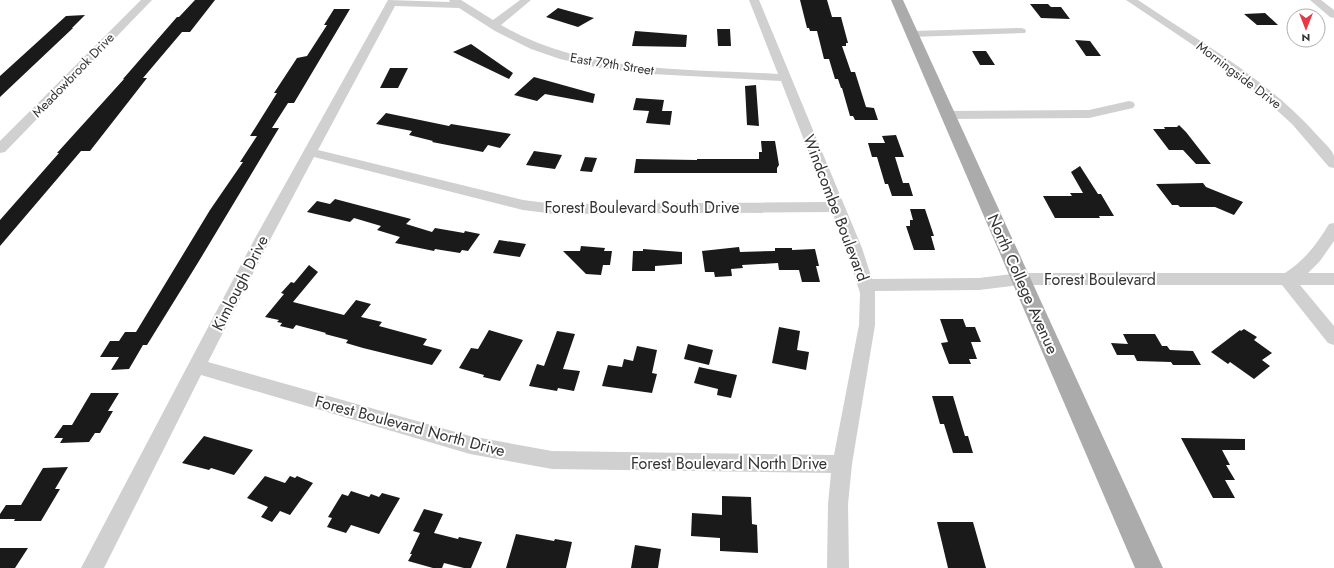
<svg xmlns="http://www.w3.org/2000/svg" width="1334" height="568" viewBox="0 0 1334 568" font-family="Jost,sans-serif">
	<rect width="100%" height="100%" fill="#fff"/>
	<path fill="#1a1a1a" d="M195,0H215L190,32H182L143,78H147L90,151H81L0,246V220L59,153H57L124,79H123L177,17H179Z
		M800,0H827L832,17H841L848,43H846V46H842L851,72H855L866,107L874,108L878,120H855L853,116H850L842,88H841L838,79H835L829,59H824L817,31H810L809,28H807Z
		M1030,4H1048L1051,7H1061L1070,19L1041,18Z
		M558,8L594,18L578,27L546,17Z
		M334,9H350L294,103H288L272,128H279L199,261L147,345H143L129,369L111,370L119,357H100L110,341H119L125,332H136L210,210L243,162H240L257,136H250L277,93H274L297,58L307,56L327,25H324Z
		M1265,13L1278,25H1257L1244,14Z
		M85,15L72,28H73L0,97V76L66,16Z
		M717,29H730L731,46H718Z
		M635,31L687,35L686,47L632,46Z
		M1075,40L1090,41L1101,56H1086Z
		M471,44L513,73L509,79L453,52Z
		M972,51H986L995,65H980Z
		M390,68H408L398,88H380Z
		M534,77L595,94L593,103L545,94L537,101L514,95Z
		M756,85L759,126L747,125L745,86Z
		M636,98L664,100L662,111H672L670,125L646,123L649,111L633,110Z
		M386,113L449,126L451,124L511,134L500,148L488,145L483,152L473,150L432,142L433,141L409,135L412,131L376,124Z
		M1179,125L1186,132L1211,164H1196L1183,150H1169L1153,129H1165L1164,127H1177Z
		M896,135L904,157H895L903,183H909L913,196H892L888,184H885L877,157H872L868,143H885L882,136Z
		M761,141H775L779,165L777,168V173H634L636,159L697,160V159H759V152H762Z
		M534,151L562,155L555,169L526,165Z
		M585,157L597,158L592,172L580,171Z
		M1080,166L1098,194H1101L1114,216H1099L1100,218H1055L1043,196H1072L1070,193H1083L1071,172Z
		M1203,183L1206,187L1243,202L1234,215L1215,207H1180L1178,205H1172L1156,184Z
		M335,199L411,219L406,224L432,232L435,228L464,233L465,231L480,234L468,251L462,250L460,253L435,249L434,251L395,243L400,237L377,230L381,226L354,218L350,222L307,212L317,201L330,204Z
		M910,209H925L934,236H931L935,250H914L906,226H910V220H913Z
		M499,240L526,244L520,257L493,253Z
		M581,246L605,248L604,251H612L610,265H603L601,275L586,274L563,251H580Z
		M739,247L740,252L775,251V248H792V250L815,249L819,266H816L820,282H802L799,270H779L778,263L742,265L743,268L731,269L732,276L715,277L714,272H705L702,251Z
		M643,249L682,252V264L655,266V271H632L633,251H643Z
		M309,265L318,272L293,302L344,315L356,300L371,304L361,317L382,322L379,326L427,339L423,345L442,350L432,365L363,348L346,343L348,340L325,334L326,333L296,325L293,329L280,326L282,323L277,322L279,320L265,317L284,294L281,293L291,282L294,283Z
		M940,319H963L966,327H975L981,342H971L977,359H969L971,364H949L941,343L948,342Z
		M779,327L800,331L797,350L809,352L806,370L772,363Z
		M1244,329L1257,337L1254,340L1272,353L1262,360L1270,366L1254,379L1230,362L1228,364L1211,352L1240,330L1241,331Z
		M489,330L523,340L500,381L483,377L484,375L459,368L471,348L478,349Z
		M557,331L575,334L563,369L580,371L574,391L558,388L557,391L529,386L537,364L544,366Z
		M1123,334H1155L1162,346H1167L1170,350L1193,351L1201,365H1173L1171,362L1137,361L1134,355H1117L1111,343L1128,344Z
		M688,344L713,350L709,365L684,359Z
		M637,346L657,350L652,373L657,374L652,393L602,386L608,365L622,367L624,359L633,361Z
		M699,367L737,375L731,398L717,395L718,389L694,383Z
		M91,393H119L108,411H113L100,433H95L89,442L60,443L63,438H54L63,425H72Z
		M932,396H953L965,436H968L973,453H953L944,424H940Z
		M204,436L253,450L234,475L211,468L209,470L182,463Z
		M1181,438L1245,439V450H1222L1230,465H1226L1235,480H1225L1235,498H1213Z
		M68,467L55,489H60L41,521H14L15,519H0V514L6,505H21L43,468Z
		M265,476L285,483L290,476L295,478L297,476L313,483L290,515L280,511L272,522L261,517L268,507L247,498Z
		M351,491L369,497L371,494L379,497L382,493L400,498L379,534L351,525L346,533L327,527L332,518L328,517L342,494L348,496Z
		M722,496L751,497L752,524L757,525L758,553L720,551V538L691,536L692,513L722,515Z
		M424,509L443,514L434,533L458,539L459,537L482,542L471,568H464L444,563L442,568H433L408,561L412,554H410L420,533L413,531Z
		M937,522H973L986,568H948Z
		M516,534L554,541L555,539L572,542L566,568H506Z
		M635,545L661,549L658,568H631Z
		M0,548H28L15,568H0Z"/>
	<g fill="none" stroke-linecap="round" stroke-linejoin="round">
		<path fill="#d0d0d0" fill-rule="evenodd" d="M141,0H152L5,152L0,153V141Z
			M388,0L450,2L449,0H461L493,20L520,0H531L501,25C586,74 683,68 778,74L749,0H759L862,248L872,279L979,278L1021,273H1285C1305,260 1317,244 1329,224L1334,223V241L1320,261L1308,273H1334V285H1300L1334,326V345L1328,343L1282,285H1021L979,290L875,291V325L852,464L848,504L849,568H827L828,504L831,473L552,469L470,454L201,375L104,568H81L254,240ZM395,6L459,8L495,31L531,49L560,59L599,68L652,74L781,81L828,202L555,204L523,200L318,150ZM314,157L523,210L555,214L832,212L846,248L860,293L859,325L834,455L552,451L470,436L208,362L270,240Z
			M1126,0H1138C1200,42 1266,78 1317,135C1322,141 1332,149 1334,156C1334,160 1334,165 1334,168L1329,167L1292,124L1249,85L1208,55Z
			M1310,0H1321L1334,10V18L1330,17Z
			M1021,28L1025,29L1026,31L1025,33L912,37L906,34L912,31Z
			M1129,101L1133,102L1135,105L1133,108L1089,118L948,119L944,118L942,115L944,112L948,111L1089,110Z"/>
		<path fill="#ababab" fill-rule="evenodd" d="M891,0H903L1163,568H1135Z"/>
	</g>
	<g text-anchor="middle" dominant-baseline="central" stroke-width="4" stroke-linejoin="round" paint-order="stroke">
		<g font-size="13" fill="#333" stroke="#fff">
			<text transform="translate(612 64) rotate(9)">East 79th Street</text>
			<text transform="translate(73 75) rotate(-46)">Meadowbrook Drive</text>
			<text transform="translate(1239 75) rotate(37)">Morningside Drive</text>
		</g>
		<g font-size="16" fill="#333" stroke="#fff">
			<text x="642" y="207">Forest Boulevard South Drive</text>
			<text transform="translate(836 208) rotate(69)">Windcombe Boulevard</text>
			<text x="1100" y="279">Forest Boulevard</text>
			<text transform="translate(240 283) rotate(-63)">Kimlough Drive</text>
			<text transform="translate(1023 284) rotate(66)">North College Avenue</text>
			<text transform="translate(410 426) rotate(15)">Forest Boulevard North Drive</text>
			<text x="729" y="463">Forest Boulevard North Drive</text>
		</g>
	</g>
	<g transform="translate(1306 28) rotate(180)"><circle r="19" fill="#ffffff" stroke="#adadad"/>
	<path d="M0-3L7 15L0 10L-7 15Z" fill="#e63946"/>
	<text y="-6" font-size="11" font-weight="bold" text-anchor="middle" fill="#333333">N</text>
	</g>
</svg>
